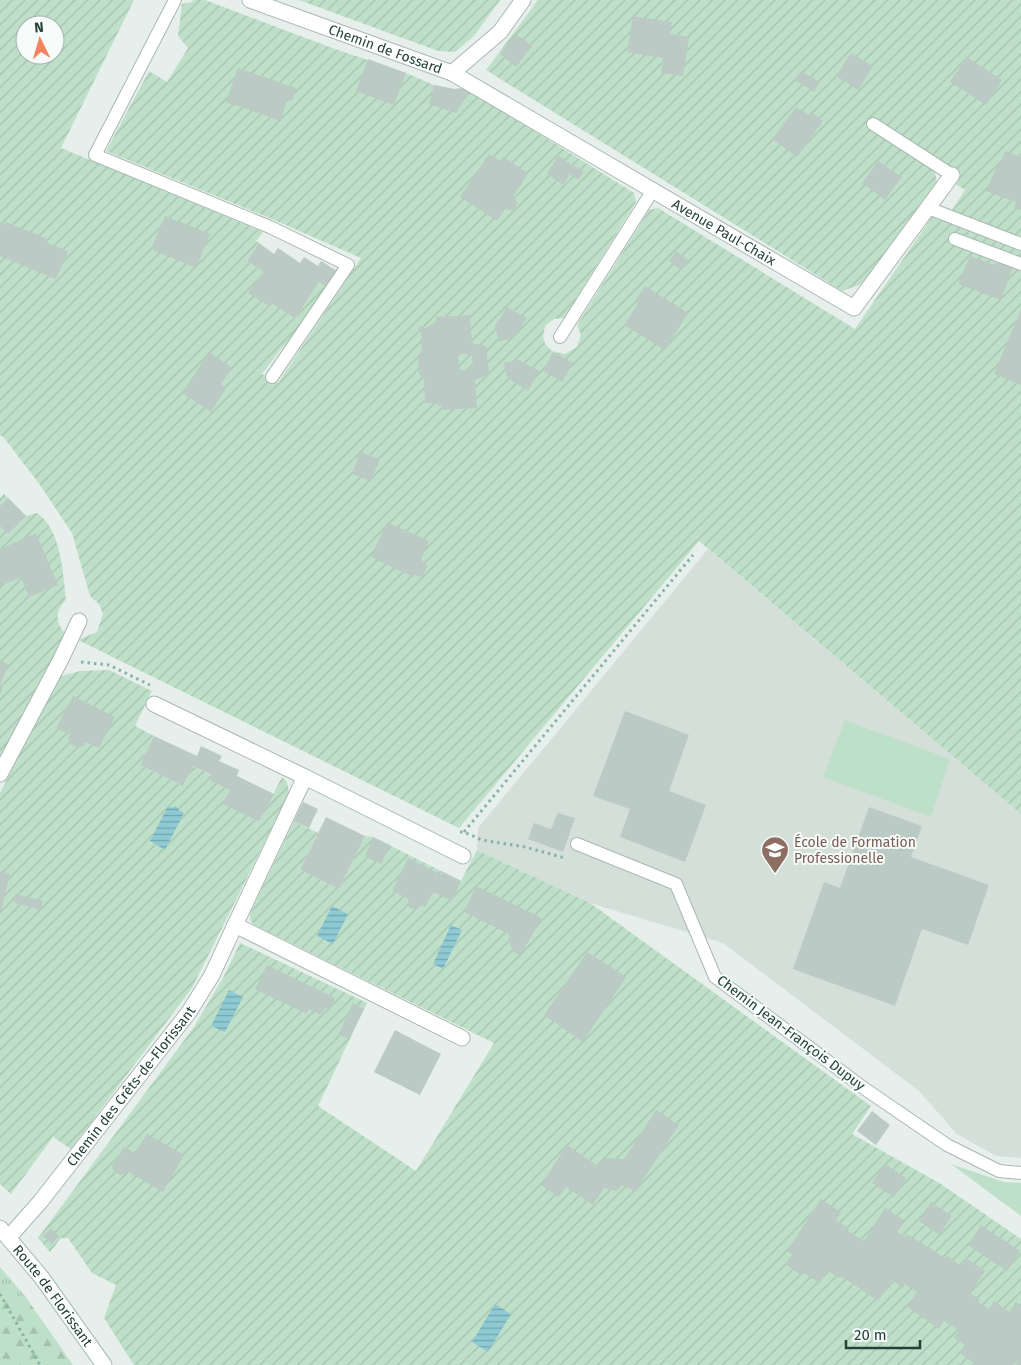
<svg xmlns="http://www.w3.org/2000/svg" width="1021" height="1365" viewBox="0 0 1021 1365" font-family="'Fira Sans',sans-serif">
	<defs>
		<pattern id="forest-firs" width="22" height="20" patternUnits="userSpaceOnUse" patternTransform="scale(1.25)"><rect width="22" height="20" fill="#bfe0c8"/><path d="M5 1l3.5 6h-7zM16 11l3.5 6h-7z" fill="#a4c1ad"/></pattern>
		<pattern id="park-tufts" width="24" height="20" patternUnits="userSpaceOnUse" patternTransform="scale(1.25)"><rect width="24" height="20" fill="#bfe0c8"/><path d="M3 7l-1-3M5 7V3M7 7l1-3M15 17l-1-3M17 17v-4M19 17l1-3" fill="none" stroke="#a4c1ad"/></pattern>
		<pattern id="garden-furrows" width="10" height="10" patternUnits="userSpaceOnUse" patternTransform="scale(1.25)"><rect width="10" height="10" fill="#bfe0c8"/><path d="M-1 1l2-2M0 10L10 0M9 11l2-2" fill="none" stroke="#a4c1ad"/></pattern>
		<pattern id="water-rules" width="6" height="5" patternUnits="userSpaceOnUse" patternTransform="scale(1.25)"><rect width="6" height="5" fill="#8ec9d4"/><path d="M0 2.5h6" fill="none" stroke="#74a5ad"/></pattern>
	</defs>
	<rect width="100%" height="100%" fill="#e6efeb"/>
	<path fill="#d4dfda" d="M708,549L1021,814V1158L996,1156L957,1134L919,1091L723,943L590,903L477,850L478,828Z"/>
	<path fill="#bfe0c8" d="M845,720L950,759L931,817L823,777Z
		M951,1164L1004,1182L1021,1183V1216Z"/>
	<path fill="url(#forest-firs)" d="M25,1296L73,1365H0V1301Z"/>
	<path fill="url(#park-tufts)" d="M0,1267L25,1296L0,1301Z"/>
	<path fill="url(#garden-furrows)" fill-rule="evenodd" d="M0,0H134L61,148L263,232L256,241L259,243L247,261L263,272L249,293L270,307L273,304L295,319L319,282L327,288L295,334L281,349L262,374L278,383L361,258L272,219L106,151L149,71L167,82L188,48L178,36L182,4L192,2L193,0H205L335,49L406,73L434,85L454,89L466,88L634,193L636,202L564,318L554,319L545,326L543,336L545,344L552,351L565,354L577,347L581,335L577,325L649,210L658,208L855,329L932,217L948,222L952,210L965,190L954,183L961,173L873,117L868,128L934,169L937,182L865,283L842,291L486,70L538,0H1021V814L699,541L459,828L78,640L97,632L103,614L99,604L90,596L72,533L40,485L5,439L0,435ZM25,25H55V55H25Z
		M299,0H500L474,36L455,52L438,51Z
		M4,494L26,516L37,513C61,529 63,573 66,600C55,612 55,620 65,634L0,761V498Z
		M109,670L152,691L135,726L154,736L140,765L183,786L193,766L212,775L210,781L230,790L223,804L259,822L282,777L287,782L289,793L229,914L192,988L71,1149L53,1137L11,1194L0,1184V793L58,677L80,671Z
		M294,821L318,833L300,870L339,889L365,836L373,837L461,881L477,850L590,903L871,1106L852,1134L941,1184L1021,1239V1365H134L104,1318L116,1285L92,1273L68,1238H61L50,1252L38,1238L194,1027L224,976L240,943L367,1003L318,1106L416,1171L494,1043L254,925L250,920V914Z"/>
	<path fill="url(#water-rules)" d="M168,806L172,808L175,806L177,807L179,810L184,813L165,850L150,841Z
		M332,906L348,914L333,944L317,936Z
		M451,925L462,930L443,969L433,964Z
		M229,990L243,997L225,1032L211,1026Z
		M495,1304L511,1314L488,1352L472,1342Z"/>
	<path fill="#bbcac4" fill-rule="evenodd" d="M633,16L672,22L670,34L689,37L683,76L661,73L663,58L627,52Z
		M516,34L532,46L516,67L500,54Z
		M851,53L873,66L858,90L836,76Z
		M967,57L1002,80L986,105L950,82Z
		M368,59L406,73L394,105L356,91Z
		M238,68L296,88L292,101L287,99L281,121L226,102Z
		M801,71L820,82L814,92L795,80Z
		M434,85L454,89L466,88L470,91L456,113L429,104Z
		M796,107L808,115L811,112L823,121L797,157L772,139Z
		M1005,151L1021,157V210L1014,207L1016,202L986,191L999,161L1001,162Z
		M489,154L502,162L505,158L528,173L513,197L516,199L517,204L514,210H508L505,209L497,221L460,197Z
		M558,156L584,172L578,180L570,174L563,185L547,174Z
		M878,161L902,177L885,200L862,183Z
		M165,216L210,234L196,268L151,249Z
		M6,222L48,239L47,243L68,251L56,279L0,256V224L4,225Z
		M259,243L274,254L278,248L300,263L304,257L318,266L321,261L337,271L327,288L319,282L295,319L273,304L270,307L248,293L263,272L247,261Z
		M676,251L688,260L681,270L669,261Z
		M970,256L994,265L996,263H1000L1013,267L1001,300L958,284Z
		M645,286L688,313L665,350L624,325L638,303L635,301Z
		M507,307L527,318L514,338L499,341L495,326Z
		M1021,309V385L994,374Z
		M470,315L472,343L486,346L489,374L475,380L477,408L443,410L442,406L430,403H425L423,400L425,398L424,380L419,374L418,356L422,350L421,332L418,331V329L420,326H423L425,328L436,322V317ZM458,354H465L472,356L473,367L467,370H460Z
		M209,352L232,368L221,384L226,388L211,412L182,393Z
		M553,352L573,363L562,382L543,371Z
		M519,360L539,371L528,391L507,378L504,363Z
		M360,452L380,459L371,481L352,474Z
		M8,498L26,516L8,534L0,526V506Z
		M387,522L429,541L421,560L426,563L427,566L423,576L420,577L414,574L413,577L371,557Z
		M36,533L58,585L29,597L21,577L0,586V549Z
		M0,661L8,664L0,686L3,687L0,694Z
		M73,696L115,717L99,748L85,742L84,746L78,748L70,744L68,738L70,734L56,728Z
		M625,711L689,735L669,791L706,805L685,862L620,837L630,809L593,796Z
		M154,736L197,756L201,746L222,756L219,761L239,770L237,776L274,794L259,822L222,804L230,790L210,781L212,775L193,766L183,786L140,765Z
		M303,802L318,809L309,828L294,821Z
		M869,807L922,826L911,857L989,885L968,945L922,929L895,1006L793,969L824,882L840,888Z
		M558,813L575,818L563,852L528,839L534,823L551,829Z
		M326,817L365,836L339,889L300,870Z
		M373,837L390,845L381,864L365,856Z
		M408,858L441,875L443,872L461,881L452,901L433,892L425,907L422,905L417,909H414L410,908L408,905V901L409,899L392,891Z
		M0,871L10,874L1,911H0Z
		M476,886L542,918L520,956L514,952L509,942V934L464,912Z
		M15,894L43,901L40,910L13,902Z
		M587,952L626,977L583,1042L544,1015Z
		M267,965L335,998L330,1010L325,1008L321,1015L309,1009L307,1014L255,989Z
		M353,1003L364,1009L349,1039L338,1035Z
		M395,1030L441,1054L420,1095L374,1072Z
		M656,1110L679,1125L635,1192L623,1185L616,1191L604,1188L593,1205L566,1187L559,1197L541,1185L567,1145L596,1165L607,1158L624,1159Z
		M872,1111L890,1125L876,1145L857,1131Z
		M147,1134L184,1155L163,1192L127,1171L125,1174L121,1175L116,1173L113,1170L112,1167L124,1147L135,1153Z
		M885,1164L906,1178L894,1197L872,1183Z
		M821,1199L841,1212L836,1220L849,1229L848,1231L864,1241L885,1208L905,1221L897,1232L904,1237L907,1234L945,1258L947,1256L961,1266L966,1258L985,1271L970,1293L980,1300L978,1302L989,1309L994,1301L1009,1312L1016,1302L1021,1306V1365H1017L1015,1363L1013,1365H975V1364L960,1353L965,1345L954,1338L959,1330L944,1321L939,1329L907,1307L917,1292L905,1284L903,1288L892,1280L878,1301L841,1276L839,1278L828,1271L820,1283L804,1273L802,1276L785,1264L792,1254L787,1251Z
		M931,1202L952,1216L939,1235L919,1221Z
		M981,1225L1020,1251L1007,1271L968,1245Z
		M51,1228L59,1236L52,1244L43,1236Z"/>
	<g fill="none" stroke-linecap="round" stroke-linejoin="round">
		<g stroke="#a8b8b2" stroke-width="14">
			<path id="service" d="M175,0L95,155L270,227L348,265L272,377
				M873,124L952,175
				M928,208L1021,244
				M955,239L1021,264
				M560,337L653,190
				M577,844L676,884L715,977L865,1089L947,1145L999,1171L1021,1173"/>
		</g>
		<g stroke="#a8b8b2" stroke-width="17">
			<g id="minor">
				<path id="s1" d="M250,0L452,73L500,32L523,0"/>
				<path id="s2" d="M452,73L854,308L952,175"/>
				<path d="M0,774L61,659L79,621"/>
				<path d="M305,777L463,856"/>
				<path d="M235,925L462,1038"/>
				<path id="s3" d="M9,1237L40,1202L189,1012L212,975L235,925L305,777L154,704"/>
			</g>
		</g>
		<g stroke="#a4bbb3" stroke-width="17">
			<g id="secondary">
				<path id="s4" d="M0,1228L42,1278L104,1365"/>
			</g>
		</g>
		<path stroke="#86b3a5" stroke-width="3" stroke-dasharray="2.5 4" stroke-linecap="butt" d="M81,662L109,665L150,685
			M460,832H464L482,840L525,847L565,858
			M464,832L693,555
			M0,1294L40,1365"/>
		<use href="#service" stroke="#fff" stroke-width="12"/>
		<use href="#minor" stroke="#fff" stroke-width="15"/>
		<use href="#secondary" stroke="#fff" stroke-width="15"/>
	</g>
	<defs>
		<g id="school-pin" transform="scale(1.4375)"><path d="M0 17L-7.5 6A9.5 9.5 0 1 1 7.5 6Z" fill="#8d6e63" stroke="#f7fbf9"/><path d="M0-5L7-2L0 1L-7-2ZM-4 1L0 2.5L4 1V4Q0 6-4 4Z" fill="#fff"/></g>
	</defs>
	<g fill-rule="evenodd">
		<use href="#school-pin" x="775" y="850"/>
	</g>
	<g text-anchor="middle" dominant-baseline="central" stroke-width="4" stroke-linejoin="round" paint-order="stroke">
		<g font-size="14" fill="#24423a" stroke="#f7fbf9">
			<text stroke="none"><textPath href="#s1" startOffset="144">Chemin de Fossard</textPath></text>
			<text stroke="none"><textPath href="#s2" startOffset="315">Avenue Paul-Chaix</textPath></text>
			<text transform="translate(791 1033) rotate(37)">Chemin Jean-François Dupuy</text>
			<text stroke="none"><textPath href="#s3" startOffset="194">Chemin des Crêts-de-Florissant</textPath></text>
			<text stroke="none"><textPath href="#s4" startOffset="86">Route de Florissant</textPath></text>
		</g>
		<g font-size="14" fill="#785e54" stroke="#f7fbf9" text-anchor="start">
			<text x="794" y="842">École de Formation<tspan x="794" dy="16">Professionelle</tspan></text>
		</g>
	</g>
	<g transform="translate(40 40) rotate(355)"><circle r="24" fill="#f7fbf9" stroke="#a3b1ad"/>
	<path d="M0-4L9 19L0 12L-9 19Z" fill="#f4845f"/>
	<text y="-8" font-size="14" font-weight="bold" text-anchor="middle" fill="#24423a">N</text>
	</g>
	<path d="M846 1340v8h74v-8" fill="none" stroke="#24423a" stroke-width="2.5"/>
	<text x="854" y="1340" font-size="15" fill="#24423a" stroke="#f7fbf9" stroke-width="4" paint-order="stroke">20 m</text>
</svg>
